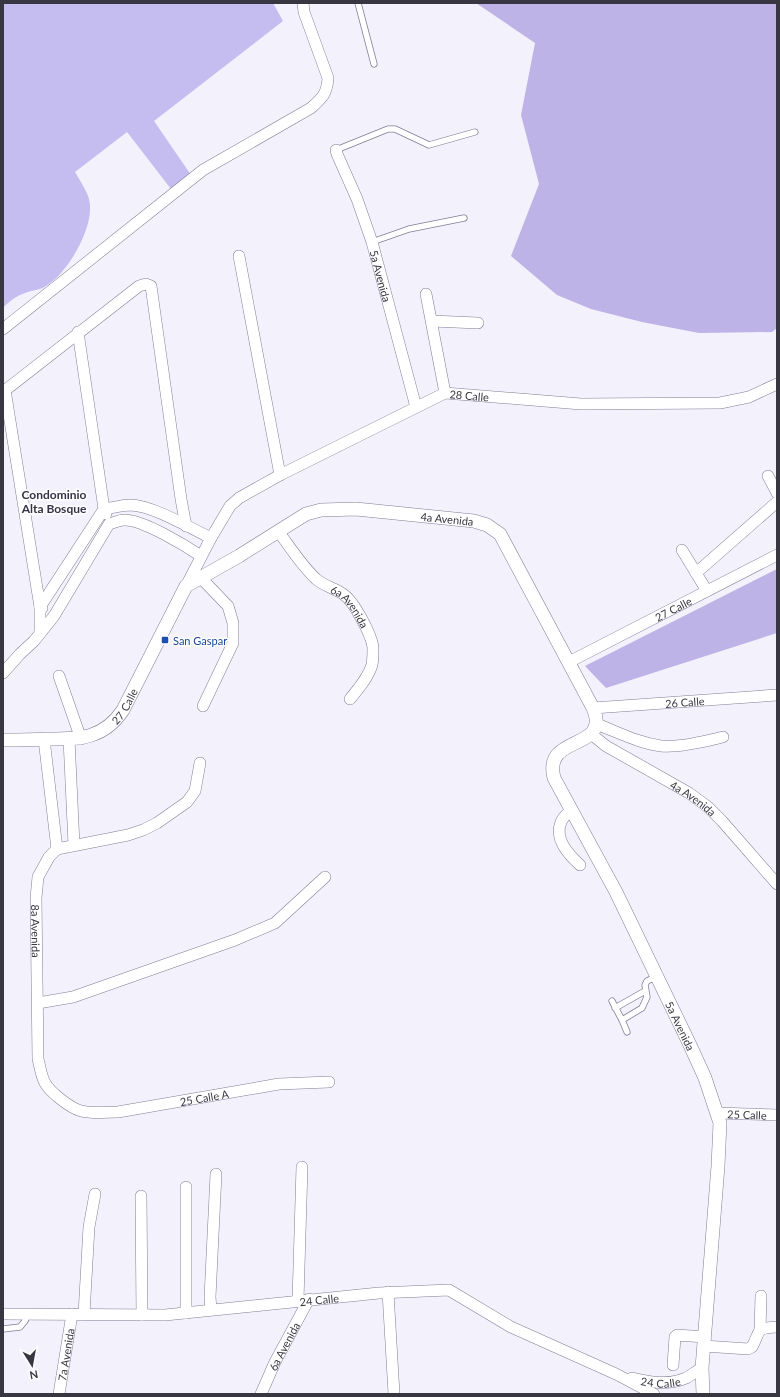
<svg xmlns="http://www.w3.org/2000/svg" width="780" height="1397" viewBox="0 0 780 1397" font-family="Lato,sans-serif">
	<rect width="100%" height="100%" fill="#f3f1fc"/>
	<path fill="#c5bcef" d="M3,3H273L283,21L154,121L191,175L171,189L127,132L75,172C80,181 86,189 89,199C96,225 68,273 46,286C42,289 36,290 31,291C20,294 11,299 3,308Z"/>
	<path fill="#bdb3e7" d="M476,3H777V328L772,332L699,333L642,322L591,309L557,295L511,256L539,184L521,115L535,43Z
		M777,569V633L606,688L585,666Z"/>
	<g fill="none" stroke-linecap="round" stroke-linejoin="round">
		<g stroke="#827d97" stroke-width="7">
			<path id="service" d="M358,3L374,64
				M336,150L388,129H395L429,145L475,132
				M372,242L409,229L464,218
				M612,1001L622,1020
				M615,1008L645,991
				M627,1032L622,1020L642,1008L647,997L645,985L647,981L656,977
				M3,1329L20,1327L25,1321L28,1314"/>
		</g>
		<g stroke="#827d97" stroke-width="12">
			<g id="minor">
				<path id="s1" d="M336,150L337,154L357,199L372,242L416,407"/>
				<path d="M239,256L280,475"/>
				<path d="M426,294L445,393"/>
				<path d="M432,321L478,323"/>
				<path d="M3,329L203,170L311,108C322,98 327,94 328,78L304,12L303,3"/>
				<path d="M78,332L104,509L106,514"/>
				<path d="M5,390L40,607L42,608"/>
				<path d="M3,392L139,286L146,284L151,286L181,499L186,526"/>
				<path d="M768,476L777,493"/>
				<path id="s2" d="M278,531C290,547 301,565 316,579C324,586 334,588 343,594C354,601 371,634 373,647C373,652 373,660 372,665C368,678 358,689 350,699"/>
				<path d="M682,550L707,591"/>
				<path d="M696,573L777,502"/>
				<path d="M201,578L228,606L233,623V643L203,706"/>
				<path id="s3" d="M186,586L211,538L230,506L239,498L280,475L445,393L581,404L720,403L749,397L777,384"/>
				<path d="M40,633V607L104,509C112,508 122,505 131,505C154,506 190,528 211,538"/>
				<path id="s4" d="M569,662L777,555"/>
				<path d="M3,673L20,654L34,641L54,616L109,524C114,523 119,520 124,520C142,519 186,546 201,556"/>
				<path d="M59,676L81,739"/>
				<path id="s5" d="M593,708L777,695"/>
				<path d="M596,724C618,732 638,743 661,746C678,748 707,741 723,737"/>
				<path id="s6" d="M591,734L606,746L689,793L708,807L722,821L777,884"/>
				<path id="s7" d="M44,739L57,849L49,857L38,877L36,898L38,1059C40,1066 41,1076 45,1083C50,1092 70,1108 81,1111C93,1114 106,1112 118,1112L279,1084L329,1082"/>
				<path d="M69,739L74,845"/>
				<path d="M571,810C568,813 563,817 561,822C554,839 568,854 580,865"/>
				<path d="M57,849L128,835L143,830L157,823L187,802L195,791L200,763"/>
				<path d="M38,1003L73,997L235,940L275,923L325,877"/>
				<path id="s8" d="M717,1113L777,1115"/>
				<path d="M141,1196L142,1315"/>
				<path d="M388,1292L394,1394"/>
				<path d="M298,1300L302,1167"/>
				<path d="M211,1310L210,1297L216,1174"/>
				<path d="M186,1313V1187"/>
				<path id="s9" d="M3,1314L165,1315L379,1293L449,1290L511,1327L616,1374L654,1394"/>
				<path d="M84,1314L89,1227L95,1194"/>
				<path d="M760,1330L761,1296"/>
				<path d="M704,1346L748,1349L752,1347C761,1330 755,1328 777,1327"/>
				<path d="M673,1365L675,1337L677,1335L705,1337"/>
				<path id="s10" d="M632,1378C650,1382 668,1386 686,1378C691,1375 697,1371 702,1368"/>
				<path id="s11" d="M59,1394L72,1314"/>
				<path id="s12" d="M261,1394L275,1362L309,1299"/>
			</g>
		</g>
		<g stroke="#827d97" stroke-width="14">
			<g id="tertiary">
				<path id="s13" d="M3,740C17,740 32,740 46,739C78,739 103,740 123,710L186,586L239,556L306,514L321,510L356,509L474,521L487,525L500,534L593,708C595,713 597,718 596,723C594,748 544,739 554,778L616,892L690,1045L705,1078L720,1123L718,1166L702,1368L703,1394"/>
			</g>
		</g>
		<use href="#service" stroke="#fff" stroke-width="5.5"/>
		<use href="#minor" stroke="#fff" stroke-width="11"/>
		<use href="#tertiary" stroke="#fff" stroke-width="13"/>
	</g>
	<rect fill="#1a4fb4" stroke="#fff" stroke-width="1.5" x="161" y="636" width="8" height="8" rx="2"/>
	<g text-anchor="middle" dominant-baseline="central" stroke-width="3" stroke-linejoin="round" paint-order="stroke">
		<g font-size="11" fill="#383641" stroke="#fff">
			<text stroke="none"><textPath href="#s1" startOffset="134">5a Avenida</textPath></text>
			<text stroke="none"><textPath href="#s3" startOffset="359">28 Calle</textPath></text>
			<text stroke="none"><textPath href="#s13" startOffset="551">4a Avenida</textPath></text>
			<text stroke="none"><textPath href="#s4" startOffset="117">27 Calle</textPath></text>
			<text stroke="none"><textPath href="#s2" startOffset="106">6a Avenida</textPath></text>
			<text stroke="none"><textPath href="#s5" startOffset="92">26 Calle</textPath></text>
			<text stroke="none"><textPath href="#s13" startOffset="134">27 Calle</textPath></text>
			<text stroke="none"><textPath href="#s6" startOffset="121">4a Avenida</textPath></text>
			<text stroke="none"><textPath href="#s7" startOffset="199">8a Avenida</textPath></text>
			<text stroke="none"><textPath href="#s13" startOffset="1175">5a Avenida</textPath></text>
			<text stroke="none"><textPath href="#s7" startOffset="523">25 Calle A</textPath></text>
			<text stroke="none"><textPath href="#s8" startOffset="30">25 Calle</textPath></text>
			<text stroke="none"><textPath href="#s9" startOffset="317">24 Calle</textPath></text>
			<text stroke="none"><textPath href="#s12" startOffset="53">6a Avenida</textPath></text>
			<text stroke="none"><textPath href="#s11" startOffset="40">7a Avenida</textPath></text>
			<text stroke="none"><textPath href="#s10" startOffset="29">24 Calle</textPath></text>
		</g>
		<g font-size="11" fill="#164399" stroke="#fff" text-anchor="start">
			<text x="173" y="640">San Gaspar</text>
		</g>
		<g font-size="12" font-weight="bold" fill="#353147" stroke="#fff">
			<text x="54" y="494">Condominio<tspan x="54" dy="14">Alta Bosque</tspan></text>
		</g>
	</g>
	<rect width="780" height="1397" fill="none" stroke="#383641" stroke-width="8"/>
	<g transform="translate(32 1365) rotate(169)" stroke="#ffffff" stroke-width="3" paint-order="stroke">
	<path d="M0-3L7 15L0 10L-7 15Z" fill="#383641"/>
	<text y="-6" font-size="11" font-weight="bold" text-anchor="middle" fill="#383641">N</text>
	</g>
</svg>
